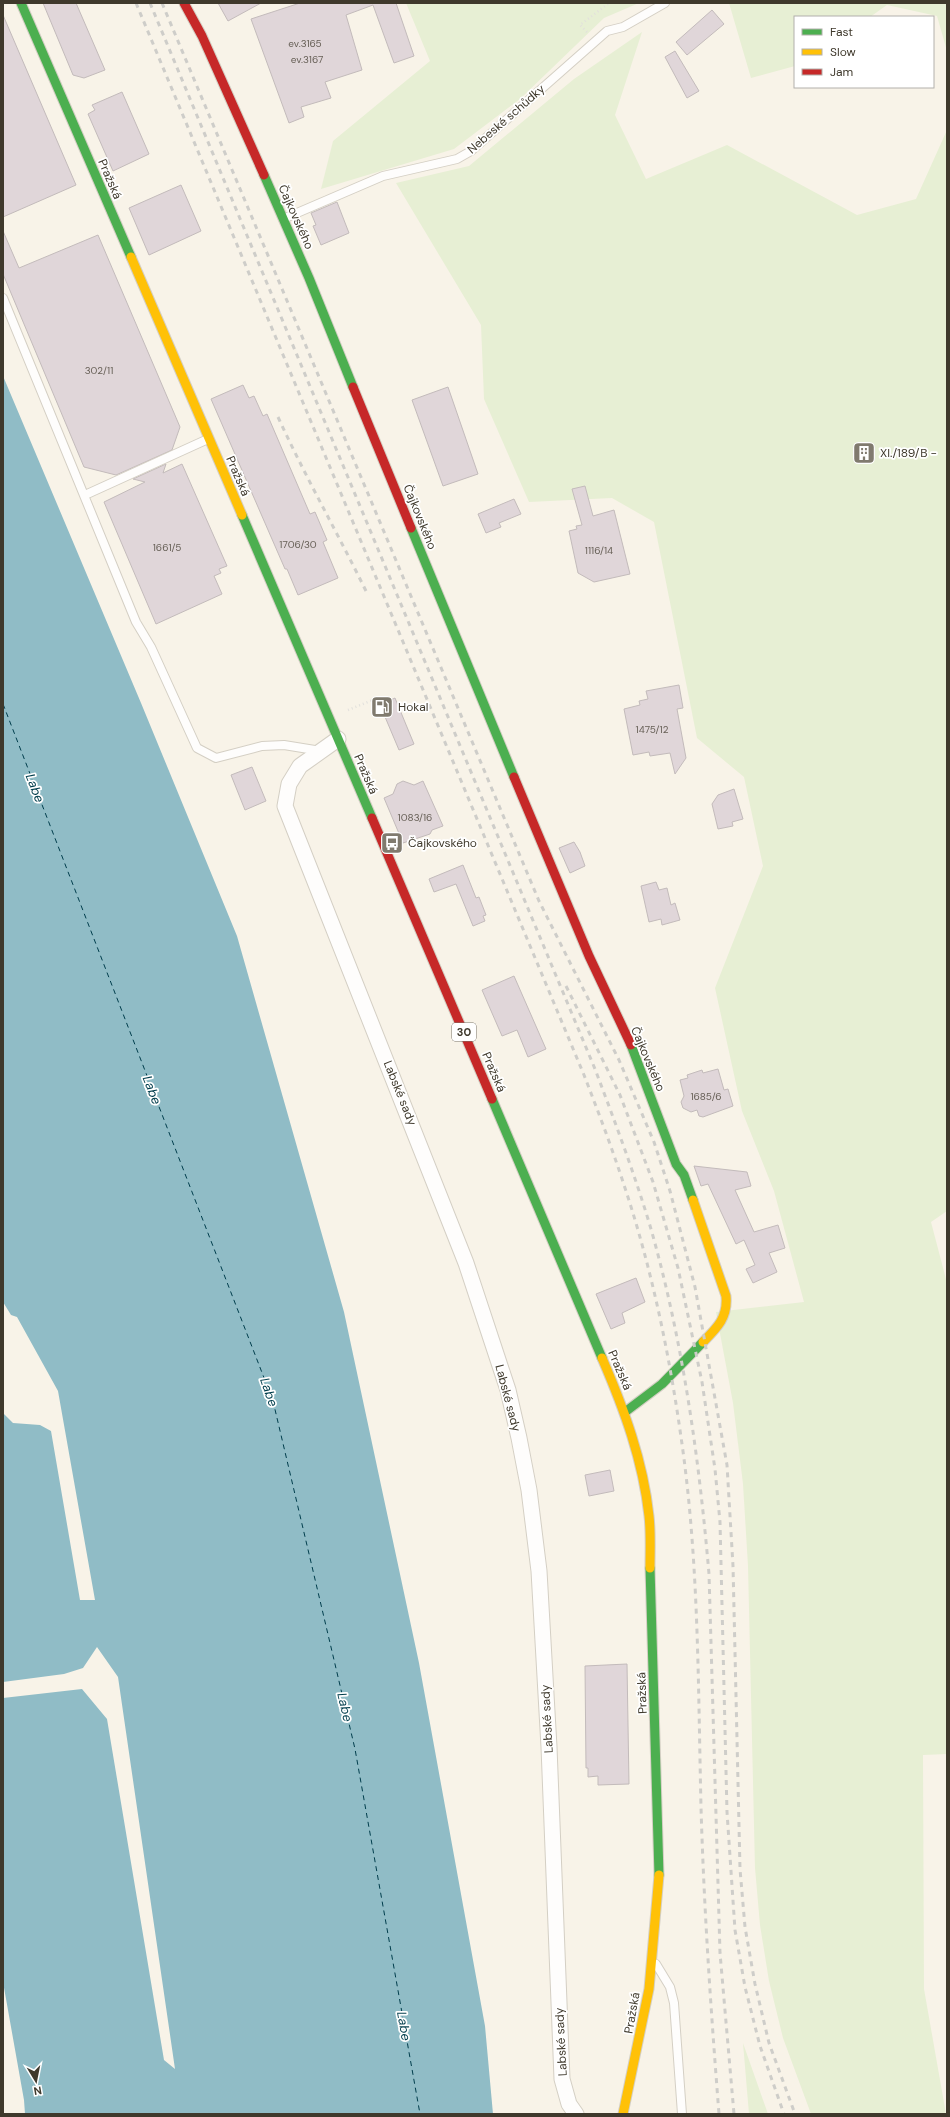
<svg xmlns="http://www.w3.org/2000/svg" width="950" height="2117" viewBox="0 0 950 2117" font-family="'DM Sans',sans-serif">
	<rect width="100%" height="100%" fill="#f8f3e8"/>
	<path fill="#e7efd4" d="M406,3H639L604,18L520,99L454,149L321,189L333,141L430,61Z
		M729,3H947V51L937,16L887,5L870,17H795V66L751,78Z
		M642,32L615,115L646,179L727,145L857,215L916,199L947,130V1211L931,1222L947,1283V1754L923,1755L924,1989L946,2114H811L783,2038L769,1981L760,1925L755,1868L748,1566L743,1484L733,1403L716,1312L804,1302L774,1191L742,1111L715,988L763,866L744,777L697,738L654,522L612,498L529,502L484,399L481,325L396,183L469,166L574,79Z
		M743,2043L768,2114H749Z"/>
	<path fill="#90bcc6" d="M3,376L141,703L237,936L344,1312L419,1663L485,2026L493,2114H25L24,2100L3,1982V1698L82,1689L107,1719L164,2060L175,2069L118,1677L97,1647L83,1668L64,1674L3,1682V1413L13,1423L40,1425L51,1431L80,1600H95L58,1391L17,1317L11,1315L3,1302Z"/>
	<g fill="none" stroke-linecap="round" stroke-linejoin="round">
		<path stroke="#003d4c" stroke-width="1" stroke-dasharray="5 4" stroke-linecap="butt" d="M3,704L273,1401L355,1749L420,2114"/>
	</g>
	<path fill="#e0d6d9" stroke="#c3bbbb" d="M43,3H76L105,70L84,78L73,75Z
		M218,3H261L228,21Z
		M300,3H396L414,56L394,63L373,5L346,15L362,70L325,82L331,98L301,107L304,117L289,123L251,19Z
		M712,10L724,24L687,55L676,42Z
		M3,15L76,185L3,217Z
		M675,51L699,91L687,98L665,57Z
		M122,92L149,154L113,171L88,114L95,110L92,105Z
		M181,185L201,231L149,255L129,208Z
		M337,202L349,233L321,245L313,226L316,225L311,213Z
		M3,231L19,268L98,235L180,427L172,450L116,475L84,467L3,274Z
		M243,385L249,398L254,396L263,416L267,414L310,514L315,512L327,540L323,542L338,578L298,595L287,569H285L211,399Z
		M448,387L478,474L443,486L412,400Z
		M166,464L163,473L182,464L227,566L219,569L221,573L214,576L222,594L156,624L104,502L145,482L133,479Z
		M585,486L593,516L614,510L630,574L594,582L578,573L569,531L577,529L576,526L582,525L572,489Z
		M514,499L521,514L499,523L501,527L486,533L478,514Z
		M679,685L683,708L677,709L686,758L675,774L670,753L650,756L649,752L633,755L624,709L640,705L639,701L648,699L646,691Z
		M395,698L414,744L399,750L380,705Z
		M252,767L266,801L245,810L231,775Z
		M403,781L414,785L423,781L443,826L432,830L430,834L403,843L384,798L393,794L397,784Z
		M734,789L743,819L732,822L733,826L718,829L712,804L718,795Z
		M574,842L580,852L585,866L570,873L559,848Z
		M463,865L476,898L479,897L486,915L483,916L485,921L473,926L456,884L434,892L429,879Z
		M656,882L659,890L667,888L671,905L675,903L680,920L662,925L661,919L649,922L641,886Z
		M514,976L546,1049L528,1057L517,1030L502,1036L482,990Z
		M718,1069L724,1090L728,1089L733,1106L703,1117L699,1116L697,1110L691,1112L683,1108L681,1102L684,1096L680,1080L688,1078L687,1075L702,1070L703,1073Z
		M694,1166L747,1172L751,1186L735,1190L754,1232L778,1225L785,1248L769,1253L777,1272L753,1283L746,1269L755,1265L744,1240L736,1244L708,1184L701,1186Z
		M636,1278L645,1302L622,1313L625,1323L611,1329L596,1294Z
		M610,1470L614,1491L589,1496L585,1475Z
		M627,1664L629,1784L598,1785V1776L588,1777V1768H586L585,1666Z"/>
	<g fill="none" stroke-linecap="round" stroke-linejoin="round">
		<g stroke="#d4cfc4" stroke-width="10">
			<path id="lane" d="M283,219L383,176L457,159L471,151L607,31L623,27L665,3
				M3,298L136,622L151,647L197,748L216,758L262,746L284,745L321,751
				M85,495L208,439
				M656,1964L670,1987L674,2003L682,2114"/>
		</g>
		<g stroke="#d4cfc4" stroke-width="17">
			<path id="street" d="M338,739L300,766L289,784L285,806L466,1263L508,1390L519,1438L529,1490L539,1571L549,1747L562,2079L569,2104L576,2114"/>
		</g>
		<g stroke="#d4cfc4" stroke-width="11">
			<path id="fast" d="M21,3L131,257
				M264,175L309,278L353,387
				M242,515L372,818
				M411,528L514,777
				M631,1045L676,1164L684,1175L693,1200
				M492,1099L602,1358
				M625,1412L662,1384L703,1342
				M650,1568L659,1875"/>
		</g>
		<g stroke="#d4cfc4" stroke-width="11">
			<path id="slow" d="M131,257L242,515
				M693,1200L726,1296C728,1317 718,1327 703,1342
				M602,1358C624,1409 643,1460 649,1516C651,1533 650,1551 650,1568
				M623,2114L649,1989L659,1875"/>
		</g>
		<g stroke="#d4cfc4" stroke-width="11">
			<path id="jam" d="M184,3L202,36L264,175
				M353,387L411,528
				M514,777L589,956L631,1045
				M372,818L492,1099"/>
		</g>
		<path stroke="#e2e0dc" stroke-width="2.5" stroke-dasharray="1 3" stroke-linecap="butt" d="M587,32L580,25L609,3
			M348,710L380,697"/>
		<use href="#lane" stroke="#fefdfc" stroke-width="8"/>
		<use href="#street" stroke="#fefdfc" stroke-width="15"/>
		<use href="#fast" stroke="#4caf50" stroke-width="9"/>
		<use href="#slow" stroke="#ffc107" stroke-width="9"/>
		<use href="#jam" stroke="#c62828" stroke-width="9"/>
		<path stroke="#cecdc9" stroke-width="3" stroke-dasharray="5 5" stroke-linecap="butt" d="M136,3L584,1075C598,1111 612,1148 624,1185C651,1266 669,1352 681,1437C699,1560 698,1683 701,1807C704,1910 711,2012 719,2114
			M150,3L595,1069C615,1122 635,1175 651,1229C683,1342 699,1458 709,1574L720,1953L734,2114
			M162,3L539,901L619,1060L654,1142L670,1191L695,1287L727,1465L733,1566L740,1869L745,1927L755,1984L769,2043L795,2114
			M278,417C305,476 337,532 366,591
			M566,986L620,1095L653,1182L678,1268L702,1382L715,1469L720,1522L727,1812L735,1930L745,1987L760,2046L784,2114"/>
	</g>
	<defs>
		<g id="building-square" transform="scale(1.15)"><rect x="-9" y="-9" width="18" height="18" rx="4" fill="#807a6e" stroke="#fff"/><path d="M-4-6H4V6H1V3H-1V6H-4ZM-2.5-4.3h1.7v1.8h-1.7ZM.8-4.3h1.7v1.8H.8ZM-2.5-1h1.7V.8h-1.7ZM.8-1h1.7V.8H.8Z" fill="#fff"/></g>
		<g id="fuel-square" transform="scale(1.15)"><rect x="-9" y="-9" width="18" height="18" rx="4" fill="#807a6e" stroke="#fff"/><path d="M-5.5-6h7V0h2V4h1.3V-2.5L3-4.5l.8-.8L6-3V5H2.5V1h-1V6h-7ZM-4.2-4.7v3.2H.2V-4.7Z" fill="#fff"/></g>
		<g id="bus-square" transform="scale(1.15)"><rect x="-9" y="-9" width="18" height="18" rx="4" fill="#807a6e" stroke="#fff"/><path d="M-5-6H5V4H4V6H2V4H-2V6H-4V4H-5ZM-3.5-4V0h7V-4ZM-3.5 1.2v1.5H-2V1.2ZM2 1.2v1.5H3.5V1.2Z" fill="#fff"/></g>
	</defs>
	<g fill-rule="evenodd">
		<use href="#building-square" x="864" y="453"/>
		<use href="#fuel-square" x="382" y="707"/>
		<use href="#bus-square" x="392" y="843"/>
	</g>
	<g text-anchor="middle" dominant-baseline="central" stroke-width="3.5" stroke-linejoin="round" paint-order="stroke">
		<g font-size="10" fill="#676057">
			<text x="305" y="43">ev.3165</text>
			<text x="307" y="59">ev.3167</text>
			<text x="99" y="370">302/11</text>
			<text x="298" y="544">1706/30</text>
			<text x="167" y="547">1661/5</text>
			<text x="599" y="550">1116/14</text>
			<text x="652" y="729">1475/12</text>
			<text x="415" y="817">1083/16</text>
			<text x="706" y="1096">1685/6</text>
		</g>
		<rect fill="#fff" stroke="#79746b" stroke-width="1" x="452" y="1023" width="24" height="18" rx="3"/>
		<g font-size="11" font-weight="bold" fill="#3f392c">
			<text x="464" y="1032">30</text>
		</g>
		<g font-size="12" fill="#3f392c" stroke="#fff">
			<text transform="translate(506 119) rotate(-41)">Nebeské schůdky</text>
			<text transform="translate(110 179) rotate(67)">Pražská</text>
			<text transform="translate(296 217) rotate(66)">Čajkovského</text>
			<text transform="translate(238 476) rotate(67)">Pražská</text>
			<text transform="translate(420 517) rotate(68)">Čajkovského</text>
			<text transform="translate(366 774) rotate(67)">Pražská</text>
			<text transform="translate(648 1059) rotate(67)">Čajkovského</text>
			<text transform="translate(494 1072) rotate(67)">Pražská</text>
			<text transform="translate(400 1093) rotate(68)">Labské sady</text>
			<text transform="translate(620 1370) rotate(67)">Pražská</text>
			<text transform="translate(508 1398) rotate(75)">Labské sady</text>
			<text transform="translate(642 1693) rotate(-92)">Pražská</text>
			<text transform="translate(547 1719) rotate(-93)">Labské sady</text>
			<text transform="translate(632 2013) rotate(-80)">Pražská</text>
			<text transform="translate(561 2042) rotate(-93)">Labské sady</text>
		</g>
		<g font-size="12" fill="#3f392c" stroke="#fff" text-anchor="start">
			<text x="880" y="453">XI./189/B -</text>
			<text x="398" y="707">Hokal</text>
			<text x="408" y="843">Čajkovského</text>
		</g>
		<g font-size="13" font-style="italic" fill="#003d4c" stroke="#fff">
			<text transform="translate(35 788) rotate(69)">Labe</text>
			<text transform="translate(152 1090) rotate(69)">Labe</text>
			<text transform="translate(269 1392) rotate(71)">Labe</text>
			<text transform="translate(345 1707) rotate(77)">Labe</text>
			<text transform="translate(404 2026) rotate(80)">Labe</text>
		</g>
	</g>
	<rect width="950" height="2117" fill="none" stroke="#3f392c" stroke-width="8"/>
	<rect x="794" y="16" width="140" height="72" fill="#ffffff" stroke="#b2b0ab"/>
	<rect x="802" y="29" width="20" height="6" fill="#4caf50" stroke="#b2b0ab"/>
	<text x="830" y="36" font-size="12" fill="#3f392c">Fast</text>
	<rect x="802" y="49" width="20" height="6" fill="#ffc107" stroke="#b2b0ab"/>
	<text x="830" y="56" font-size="12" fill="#3f392c">Slow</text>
	<rect x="802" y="69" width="20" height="6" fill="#c62828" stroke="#b2b0ab"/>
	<text x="830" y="76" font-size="12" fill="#3f392c">Jam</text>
	<g transform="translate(36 2081) rotate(170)" stroke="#ffffff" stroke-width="3" paint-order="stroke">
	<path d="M0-3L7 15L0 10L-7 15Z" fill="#3f392c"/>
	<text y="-6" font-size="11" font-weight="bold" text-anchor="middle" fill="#3f392c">N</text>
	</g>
</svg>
